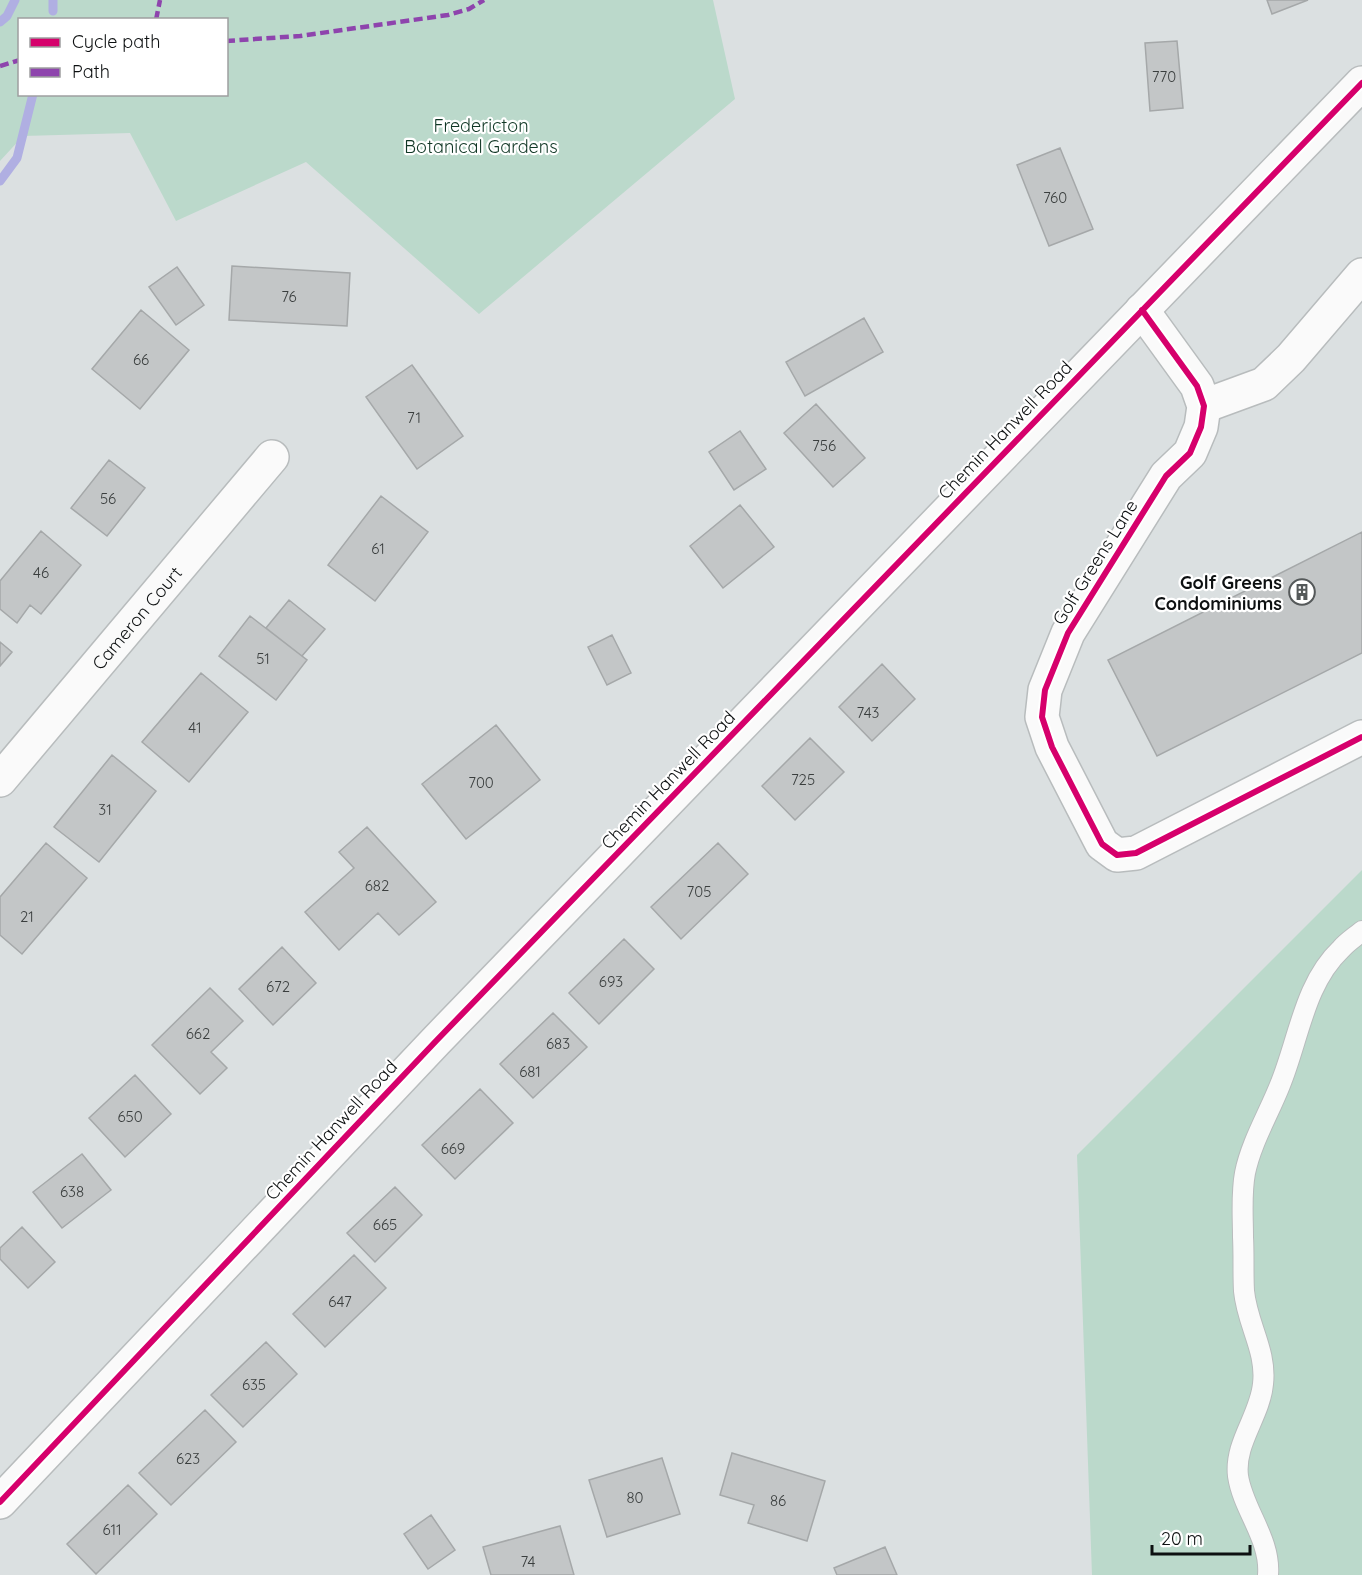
<svg xmlns="http://www.w3.org/2000/svg" width="1362" height="1575" viewBox="0 0 1362 1575" font-family="Quicksand,sans-serif">
	<rect width="100%" height="100%" fill="#dbe0e1"/>
	<path fill="#bbd9cb" fill-rule="evenodd" d="M0,0H713L735,99L479,314L306,162L176,221L130,133L23,136L0,161ZM20,20H226V94H20Z
		M1362,870V1575H1092L1077,1155Z"/>
	<g fill="none" stroke-linecap="round" stroke-linejoin="round">
		<path stroke="#b0afe2" stroke-width="9" d="M53,0V11
			M0,22L7,16L15,0
			M0,181L17,158L33,94"/>
	</g>
	<path fill="#c3c6c7" stroke="#a5a8a9" stroke-width="1.5" d="M1267,0H1308L1272,14Z
		M1177,41L1183,108L1150,111L1145,43Z
		M1060,148L1093,229L1049,246L1017,165Z
		M232,266L350,273L347,326L229,320Z
		M177,267L204,305L176,325L149,287Z
		M141,310L189,350L140,409L92,369Z
		M864,318L883,352L805,396L786,362Z
		M412,365L463,436L417,469L366,397Z
		M816,404L865,458L833,487L784,433Z
		M740,431L766,469L734,490L709,452Z
		M109,460L145,488L107,536L71,508Z
		M381,496L428,532L375,601L328,565Z
		M740,505L774,547L723,588L690,546Z
		M41,531L81,565L41,614L30,605L17,623L0,609V581Z
		M1362,532V653L1157,756L1108,660Z
		M289,600L325,629L302,656L266,628Z
		M250,616L307,660L276,700L219,656Z
		M612,635L631,673L607,685L588,647Z
		M0,642L12,652L0,666Z
		M882,664L915,699L872,741L839,707Z
		M201,673L248,712L189,782L142,742Z
		M496,725L540,780L466,839L422,784Z
		M810,738L844,772L795,820L762,786Z
		M112,755L156,791L99,862L54,827Z
		M367,827L436,902L399,935L378,913L339,950L305,912L354,868L339,852Z
		M46,843L87,878L22,954L0,935V897Z
		M718,843L748,874L681,939L651,907Z
		M624,939L654,969L599,1024L569,993Z
		M282,947L316,983L273,1025L239,989Z
		M210,988L243,1021L211,1052L227,1068L200,1094L152,1045Z
		M553,1013L587,1047L533,1098L500,1064Z
		M135,1075L171,1114L125,1157L89,1118Z
		M480,1089L513,1123L455,1179L422,1145Z
		M82,1154L111,1190L62,1228L33,1192Z
		M395,1187L422,1215L375,1262L347,1233Z
		M22,1227L55,1262L28,1288L0,1259V1248Z
		M354,1255L386,1288L325,1347L293,1314Z
		M266,1342L297,1374L243,1427L211,1395Z
		M205,1410L236,1442L171,1505L139,1473Z
		M732,1453L825,1481L807,1541L748,1523L754,1505L720,1495Z
		M662,1458L680,1514L607,1537L589,1480Z
		M128,1485L157,1514L96,1574L67,1544Z
		M431,1515L455,1550L428,1569L404,1534Z
		M560,1526L574,1575H491L483,1547Z
		M885,1547L897,1575H837L834,1568Z"/>
	<g fill="none" stroke-linecap="round" stroke-linejoin="round">
		<g stroke="#b8bcbd" stroke-width="22">
			<path id="lane" d="M1268,1575C1271,1539 1243,1510 1238,1476C1234,1443 1260,1416 1263,1384C1267,1351 1247,1324 1244,1291C1243,1273 1244,1255 1243,1237C1243,1216 1241,1194 1245,1173C1251,1143 1269,1113 1280,1085C1299,1039 1304,984 1341,949C1347,942 1355,937 1362,931"/>
		</g>
		<g stroke="#b8bcbd" stroke-width="36">
			<g id="street">
				<path d="M1142,310L1197,386L1204,406L1201,427L1190,453L1166,476L1068,633L1045,690L1042,717L1052,747L1102,844L1117,855L1136,853L1362,737"/>
				<path d="M1204,406L1264,384L1291,358L1362,275"/>
				<path id="s1" d="M0,780L272,457"/>
			</g>
		</g>
		<g stroke="#b8bcbd" stroke-width="36">
			<path id="secondary" d="M0,1502L436,1041L1362,83"/>
		</g>
		<use href="#lane" stroke="#fafafa" stroke-width="20"/>
		<use href="#street" stroke="#fafafa" stroke-width="33"/>
		<use href="#secondary" stroke="#fafafa" stroke-width="33"/>
		<path stroke="#8e44ad" stroke-width="4.5" stroke-dasharray="9 4.5" stroke-linecap="butt" d="M156,20L160,0
			M226,41L300,36L448,15L469,9L484,0
			M0,66L20,60"/>
		<g stroke="#fff" stroke-width="10">
			<path id="cycleway" d="M1142,310L1197,386L1204,406L1201,427L1190,453L1166,476L1068,633L1045,690L1042,717L1052,747L1102,844L1117,855L1136,853L1362,737
				M0,1502L436,1041L1362,83"/>
		</g>
		<use href="#cycleway" stroke="#d6006c" stroke-width="6"/>
	</g>
	<defs>
		<g id="building-ring" transform="scale(1.35)"><circle r="9.5" fill="#fff" stroke="#55595a" stroke-width="1.5"/><path d="M-4-6H4V6H1V3H-1V6H-4ZM-2.5-4.3h1.7v1.8h-1.7ZM.8-4.3h1.7v1.8H.8ZM-2.5-1h1.7V.8h-1.7ZM.8-1h1.7V.8H.8Z" fill="#55595a"/></g>
	</defs>
	<g fill-rule="evenodd">
		<use href="#building-ring" x="1302" y="592"/>
	</g>
	<g text-anchor="middle" dominant-baseline="central" stroke-width="4.5" stroke-linejoin="round" paint-order="stroke">
		<g font-size="15" fill="#3a3e3e">
			<text x="1164" y="76">770</text>
			<text x="1055" y="197">760</text>
			<text x="289" y="296">76</text>
			<text x="141" y="359">66</text>
			<text x="414" y="417">71</text>
			<text x="824" y="445">756</text>
			<text x="108" y="498">56</text>
			<text x="378" y="548">61</text>
			<text x="41" y="572">46</text>
			<text x="263" y="658">51</text>
			<text x="868" y="712">743</text>
			<text x="195" y="727">41</text>
			<text x="803" y="779">725</text>
			<text x="481" y="782">700</text>
			<text x="105" y="809">31</text>
			<text x="377" y="885">682</text>
			<text x="699" y="891">705</text>
			<text x="27" y="916">21</text>
			<text x="611" y="981">693</text>
			<text x="278" y="986">672</text>
			<text x="198" y="1033">662</text>
			<text x="558" y="1043">683</text>
			<text x="530" y="1071">681</text>
			<text x="130" y="1116">650</text>
			<text x="453" y="1148">669</text>
			<text x="72" y="1191">638</text>
			<text x="385" y="1224">665</text>
			<text x="340" y="1301">647</text>
			<text x="254" y="1384">635</text>
			<text x="188" y="1458">623</text>
			<text x="635" y="1497">80</text>
			<text x="778" y="1500">86</text>
			<text x="112" y="1529">611</text>
			<text x="528" y="1561">74</text>
		</g>
		<g font-size="18" fill="#103725" stroke="#fff">
			<text x="481" y="125">Fredericton<tspan x="481" dy="21">Botanical Gardens</tspan></text>
		</g>
		<g font-size="18" fill="#0d1011" stroke="#fff">
			<text transform="translate(1005 430) rotate(-46)">Chemin Hanwell Road</text>
			<text transform="translate(1095 562) rotate(-58)">Golf Greens Lane</text>
			<text stroke="none"><textPath href="#s1" startOffset="212">Cameron Court</textPath></text>
			<text transform="translate(668 780) rotate(-46)">Chemin Hanwell Road</text>
			<text transform="translate(331 1130) rotate(-47)">Chemin Hanwell Road</text>
		</g>
		<g font-size="18" font-weight="bold" fill="#0d1011" stroke="#fff" text-anchor="end">
			<text x="1282" y="582">Golf Greens<tspan x="1282" dy="21">Condominiums</tspan></text>
		</g>
	</g>
	<rect x="18" y="18" width="210" height="78" fill="#ffffff" stroke="#9e9fa0" stroke-width="1.5"/>
	<rect x="30" y="38" width="30" height="9" fill="#d6006c" stroke="#9e9fa0" stroke-width="1.5"/>
	<text x="72" y="48" font-size="18" fill="#0d1011">Cycle path</text>
	<rect x="30" y="68" width="30" height="9" fill="#8e44ad" stroke="#9e9fa0" stroke-width="1.5"/>
	<text x="72" y="78" font-size="18" fill="#0d1011">Path</text>
	<path d="M1152 1545v9h98v-9" fill="none" stroke="#0d1011" stroke-width="3"/>
	<text x="1161" y="1545" font-size="18" fill="#0d1011" stroke="#ffffff" stroke-width="4.5" paint-order="stroke">20 m</text>
</svg>
